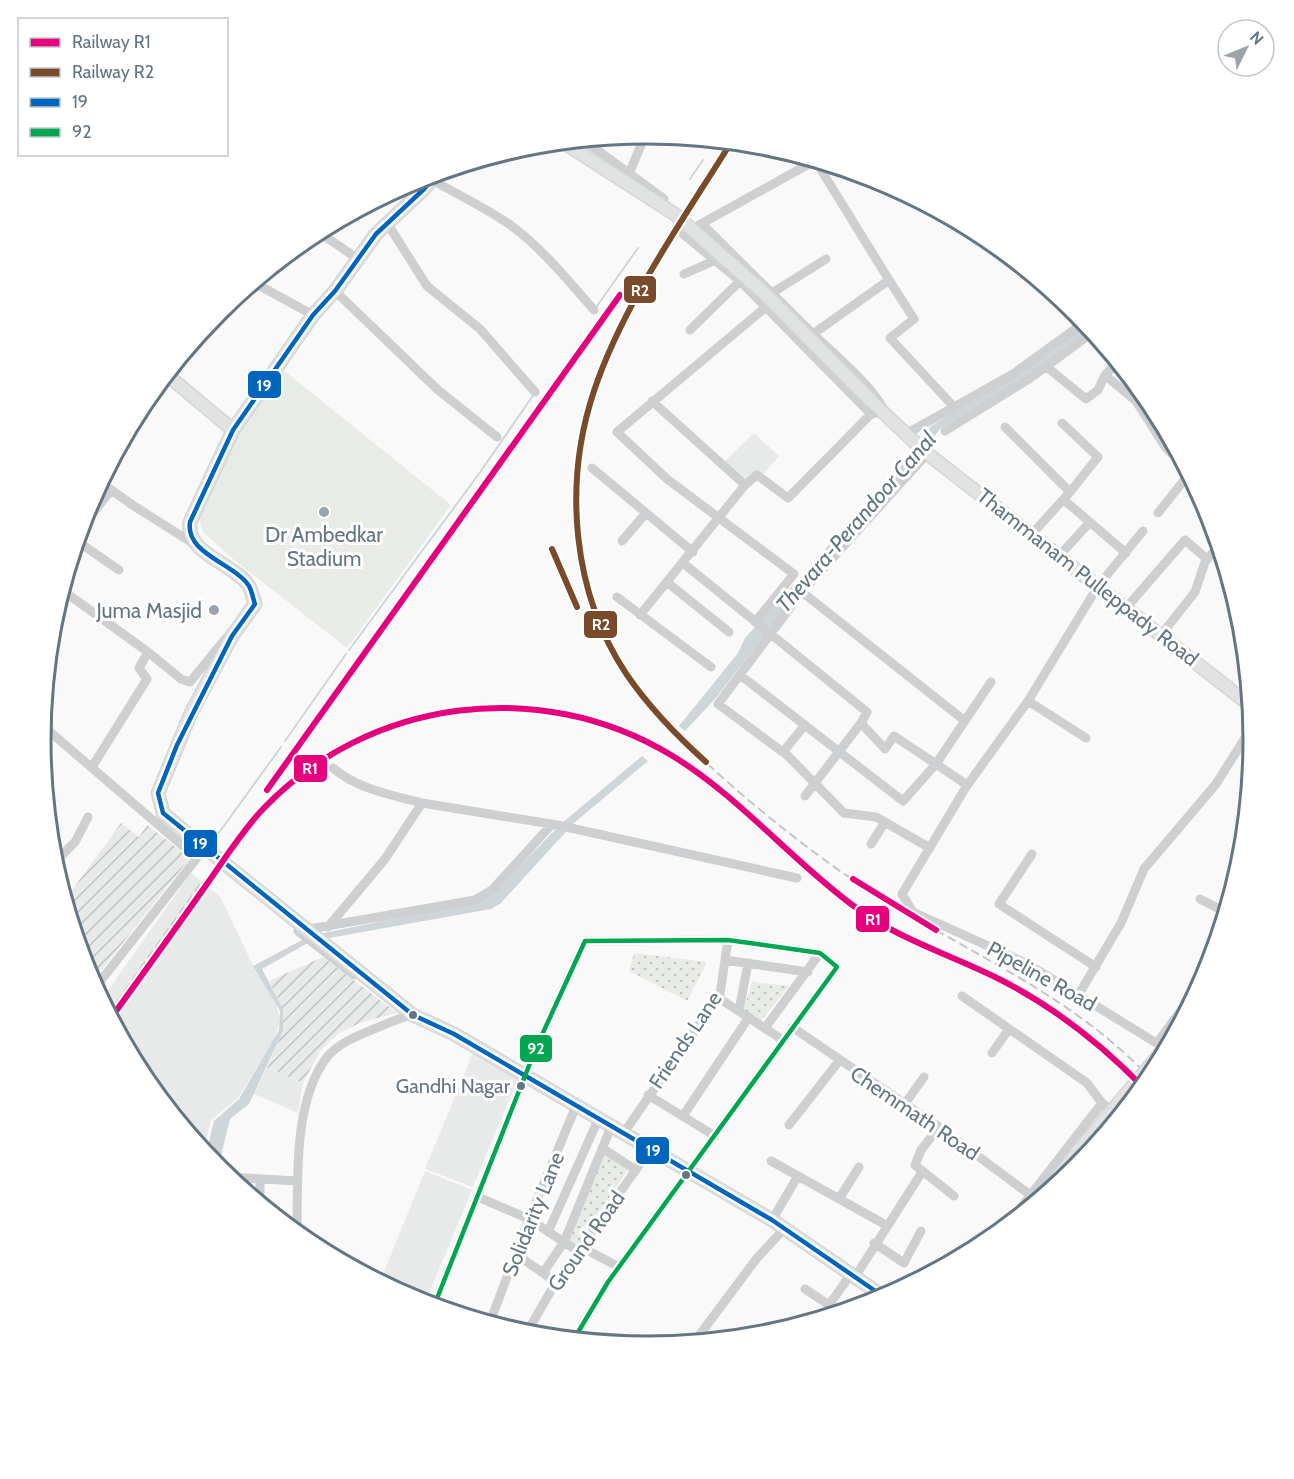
<svg xmlns="http://www.w3.org/2000/svg" width="1294" height="1479" viewBox="0 0 1294 1479" font-family="Cabin,sans-serif">
	<defs>
		<pattern id="industrial-furrows" width="10" height="10" patternUnits="userSpaceOnUse" patternTransform="scale(1.5)"><rect width="10" height="10" fill="#e8e9e9"/><path d="M-1 1l2-2M0 10L10 0M9 11l2-2" fill="none" stroke="#c0c1c2"/></pattern>
		<pattern id="park-dots" width="8" height="8" patternUnits="userSpaceOnUse" patternTransform="scale(1.5)"><rect width="8" height="8" fill="#e8ebe6"/><path d="M2 2h.1M6 6h.1" fill="none" stroke="#c0c3c0" stroke-width="1.8" stroke-linecap="round"/></pattern>
	</defs>
	<rect width="100%" height="100%" fill="#f9f9f9"/>
	<path fill="#e8e9e9" d="M754,433L779,456L761,477L744,483L722,464Z
		M191,873L220,896L256,972L275,1001L280,1020L274,1040L238,1098L211,1120L203,1150L143,1076L102,999Z
		M473,1053L518,1079L473,1187L425,1169Z
		M267,1068L303,1083L298,1113L254,1094Z
		M425,1171L472,1190L425,1303L380,1281Z"/>
	<path fill="url(#industrial-furrows)" d="M121,823L139,837L147,825L190,858L92,982L65,900Z
		M323,957L397,1013L362,1022L339,1033L321,1050L303,1083L267,1068L283,1031V1009L269,981Z"/>
	<path fill="#e8ebe6" d="M282,369L451,505L347,648L233,559L203,532L199,519L237,434Z"/>
	<path fill="url(#park-dots)" d="M634,953L707,962L687,1001L629,971Z
		M752,982L789,986L761,1021L743,1011Z
		M604,1153L629,1168L576,1247L568,1242Z"/>
	<path fill="#ced6d9" d="M1087,325L1092,330L1048,363L940,429L912,465L798,592L714,700L685,731L679,726L738,653L745,638L904,462L930,427Z
		M642,756L648,761L574,823L500,904L491,909L329,938L306,944L262,969L283,1009V1031L249,1104L230,1119L218,1168L206,1153L214,1121L239,1099L279,1030L280,1011L253,966L302,940L324,933L407,916L493,893L562,823Z"/>
	<g fill="none" stroke-linecap="round" stroke-linejoin="round">
		<path stroke="#ced6d9" stroke-width="2" d="M690,179L703,160
			M597,306L638,248
			M349,650L481,471L534,394
			M285,741L346,654
			M213,841L281,747"/>
		<g stroke="#d5d6d7" stroke-width="15">
			<path id="major" d="M166,374L233,430
				M871,401L924,451L1250,705
				M184,831L163,813L158,793L191,713L232,636L255,604C253,599 252,591 249,586C234,563 185,554 190,522L233,430L313,315L335,291L376,234L424,189L437,173
				M413,1015L454,1034L772,1220L884,1297
				M1043,1195L1075,1155"/>
		</g>
		<path stroke="#cecfd0" stroke-width="9" d="M582,139L664,199
			M815,160L889,280L813,334C830,350 878,391 884,411L871,414L740,281L683,234L816,160
			M629,174L646,133
			M426,176C456,195 489,208 517,230C546,253 570,283 594,310
			M387,223L427,286L480,329L535,392
			M702,224L813,334
			M317,231L358,259
			M684,274L716,260
			M889,280L914,319L890,338L954,407
			M253,282L313,315
			M335,291L438,390L497,437
			M772,293L826,259
			M690,330L740,281
			M1118,362L1105,375L1136,401L1166,448L1185,466
			M1047,367L1086,399L1098,390L1105,375
			M652,401L745,485
			M1062,423L1098,457L1070,492
			M1005,427L1070,492L1031,535
			M945,431L1029,379L1093,332
			M906,434L1013,374L1085,322
			M927,454L802,592L718,704L788,756L844,813L876,817L930,848
			M592,468L693,552
			M100,482L134,506L194,544
			M1064,500L1126,553
			M1158,513L1189,474
			M80,530L111,490
			M1143,531L1098,586L1028,701L966,787L902,894L913,912L1028,964L1166,1049
			M77,541L119,570
			M622,541L646,513
			M1059,556L1090,522
			M683,563L867,712L861,723L885,749L894,736L936,764L991,682
			M668,583L729,632
			M62,590L148,652L181,679L190,682L226,638
			M802,592L965,721
			M617,597L711,667
			M1126,608L1185,540L1207,559
			M640,615L745,485L757,475L788,498L871,414
			M755,622L794,574L667,479L617,432L766,307
			M1161,635L1195,592L1205,562L1219,545
			M740,675L903,801L936,764L967,785
			M1028,701L1086,738
			M42,725L197,858L95,988
			M783,752L805,725
			M92,767L147,679L139,668L148,652
			M333,768C357,789 392,795 422,803
			M805,796L861,723
			M871,844L885,822
			M1032,854L999,904L1096,967
			M54,863L75,842L88,817
			M1200,899L1225,912
			M328,927L385,859L422,803L557,825L797,878
			M725,960L808,972
			M354,975L298,931L475,900L492,890L552,824
			M1079,994L1121,923L1144,869L1216,784L1252,727
			M962,996L1087,1083L1102,1103L1119,1116
			M717,997L783,1040
			M739,1011L748,963
			M792,1027L939,1127L1037,1200
			M765,1028L820,953
			M1157,1043L1201,983
			M992,1053L1009,1029
			M648,1095L715,1136
			M904,1105L924,1077
			M683,1116L749,1017
			M789,1125L839,1061
			M939,1127L921,1150L915,1165L954,1196
			M623,1134L720,994L728,940
			M602,1148L636,1170
			M771,1161L886,1225
			M229,1177L298,1181
			M260,1180V1202
			M478,1197L529,1219L579,1252
			M839,1199L859,1167
			M772,1220L798,1176
			M1009,1223L1102,1103
			M548,1232L598,1120
			M297,1233C298,1180 293,1101 327,1057C339,1043 357,1036 374,1029C387,1024 400,1017 413,1015
			M874,1243L904,1263L921,1231
			M583,1248L619,1267
			M517,1255L556,1282
			M543,1273L564,1242L611,1127
			M855,1277L922,1172
			M805,1289L829,1305L851,1274
			M434,1306L536,1048L585,941L728,940L820,953L837,967L608,1282L574,1339
			M490,1322L529,1219L576,1106
			M526,1334L556,1282L650,1150
			M695,1341L757,1258L784,1229"/>
		<use href="#major" stroke="#e1e2e2" stroke-width="12"/>
		<path stroke="#c3c5c6" stroke-width="2" stroke-dasharray="9 4.5" stroke-linecap="butt" d="M732,141C685,217 620,309 593,393C563,485 572,595 628,676C656,717 693,751 731,785C778,826 828,865 881,898C973,955 1074,997 1150,1078
			M200,894C221,865 240,833 265,807C374,697 539,675 672,756C740,797 791,861 856,907C899,938 951,955 998,979C1052,1006 1100,1044 1143,1087
			M109,1013L201,883"/>
		<g stroke="#d5d6d7" stroke-width="15" stroke-linecap="butt">
			<path id="major-bridge" d="M561,141L676,215L765,294L871,401
				M184,831L413,1015
				M1075,1155L1172,1039"/>
		</g>
		<use href="#major-bridge" stroke="#e1e2e2" stroke-width="12"/>
		<g stroke="#fff" stroke-width="9">
			<path id="bus-1" d="M437,173L424,189L376,234L335,291L313,315L233,430L190,522C185,554 234,563 249,586C252,591 253,599 255,604L232,636L177,745L158,793L163,813L413,1015L454,1034L772,1220L884,1297"/>
		</g>
		<g stroke="#fff" stroke-width="9">
			<path id="bus-2" d="M434,1306L536,1048L585,941L728,940L820,953L837,967L608,1282L574,1339"/>
		</g>
		<use href="#bus-1" stroke="#0065bd" stroke-width="4.5"/>
		<use href="#bus-2" stroke="#00a651" stroke-width="4.5"/>
		<g stroke="#fff" stroke-width="10">
			<path id="rail-1" d="M267,790L620,295
				M853,879L936,930
				M111,1018C144,972 177,927 209,881C226,857 242,831 263,809C369,698 540,676 671,755C739,796 791,860 855,907C898,939 951,955 999,979C1053,1006 1101,1044 1143,1087"/>
		</g>
		<g stroke="#fff" stroke-width="10">
			<path id="rail-2" d="M552,549L577,607
				M706,762C677,736 649,707 627,675C572,593 563,484 594,391C622,306 684,218 732,141"/>
		</g>
		<use href="#rail-1" stroke="#e5007d" stroke-width="6"/>
		<use href="#rail-2" stroke="#7a4b2a" stroke-width="6"/>
	</g>
	<g fill="#99a4ac" stroke="#fff" stroke-width="2">
		<circle cx="324" cy="512" r="6"/>
		<circle cx="214" cy="610" r="6"/>
	</g>
	<g fill="#657683" stroke="#fff" stroke-width="2">
		<circle cx="413" cy="1015" r="5"/>
		<circle cx="521" cy="1086" r="5"/>
		<circle cx="686" cy="1175" r="5"/>
	</g>
	<g text-anchor="middle" dominant-baseline="central" stroke-width="6" stroke-linejoin="round" paint-order="stroke">
		<g font-size="20" fill="#657683" stroke="#fff" text-anchor="end">
			<text x="510" y="1086">Gandhi Nagar</text>
		</g>
		<g font-size="21" fill="#657683" stroke="#fff">
			<text x="324" y="534">Dr Ambedkar<tspan x="324" dy="24">Stadium</tspan></text>
			<text x="202" y="610" text-anchor="end">Juma Masjid</text>
		</g>
		<g font-size="21" fill="#657683" stroke="#fff">
			<text transform="translate(1088 577) rotate(38)">Thammanam Pulleppady Road</text>
			<text transform="translate(1042 976) rotate(29)">Pipeline Road</text>
			<text transform="translate(685 1040) rotate(-56)">Friends Lane</text>
			<text transform="translate(915 1113) rotate(34)">Chemmath Road</text>
			<text transform="translate(533 1214) rotate(-68)">Solidarity Lane</text>
			<text transform="translate(586 1241) rotate(-55)">Ground Road</text>
		</g>
		<g font-size="22" font-style="italic" fill="#60757c" stroke="#fff">
			<text transform="translate(856 522) rotate(-49)">Thevara-Perandoor Canal</text>
		</g>
	</g>
	<path d="M0 0H1294V1479H0ZM51 740a596 596 0 1 1 1192 0a596 596 0 1 1-1192 0Z" fill="#fff" fill-rule="evenodd"/>
	<path fill="none" stroke="#657683" stroke-width="3" d="M51 740a596 596 0 1 1 1192 0a596 596 0 1 1-1192 0Z"/>
	<g stroke="#fff" stroke-width="2">
		<rect x="623" y="275" width="34" height="29" rx="6" fill="#7a4b2a"/>
		<rect x="247" y="370" width="35" height="29" rx="6" fill="#0065bd"/>
		<rect x="583" y="610" width="35" height="29" rx="6" fill="#7a4b2a"/>
		<rect x="293" y="754" width="35" height="29" rx="6" fill="#e5007d"/>
		<rect x="183" y="829" width="35" height="29" rx="6" fill="#0065bd"/>
		<rect x="855" y="905" width="35" height="28" rx="6" fill="#e5007d"/>
		<rect x="519" y="1034" width="34" height="29" rx="6" fill="#00a651"/>
		<rect x="635" y="1136" width="35" height="29" rx="6" fill="#0065bd"/>
	</g>
	<g font-size="16" text-anchor="middle" font-weight="bold" fill="#fff">
		<text x="640" y="296">R2</text>
		<text x="264" y="391">19</text>
		<text x="601" y="630">R2</text>
		<text x="310" y="774">R1</text>
		<text x="200" y="849">19</text>
		<text x="873" y="925">R1</text>
		<text x="536" y="1054">92</text>
		<text x="653" y="1156">19</text>
	</g>
	<rect x="18" y="18" width="210" height="138" fill="#ffffff" stroke="#c1c8cd" stroke-width="1.5"/>
	<rect x="30" y="38" width="30" height="9" fill="#e5007d" stroke="#c1c8cd" stroke-width="1.5"/>
	<text x="72" y="48" font-size="18" fill="#657683">Railway R1</text>
	<rect x="30" y="68" width="30" height="9" fill="#7a4b2a" stroke="#c1c8cd" stroke-width="1.5"/>
	<text x="72" y="78" font-size="18" fill="#657683">Railway R2</text>
	<rect x="30" y="98" width="30" height="9" fill="#0065bd" stroke="#c1c8cd" stroke-width="1.5"/>
	<text x="72" y="108" font-size="18" fill="#657683">19</text>
	<rect x="30" y="128" width="30" height="9" fill="#00a651" stroke="#c1c8cd" stroke-width="1.5"/>
	<text x="72" y="138" font-size="18" fill="#657683">92</text>
	<g transform="translate(1246 48) rotate(47)"><circle r="28" fill="#ffffff" stroke="#c1c8cd" stroke-width="1.5"/>
	<path d="M0-4.5L10 22L0 15L-10 22Z" fill="#99a4ac"/>
	<text y="-9" font-size="16" font-weight="bold" text-anchor="middle" fill="#657683">N</text>
	</g>
</svg>
